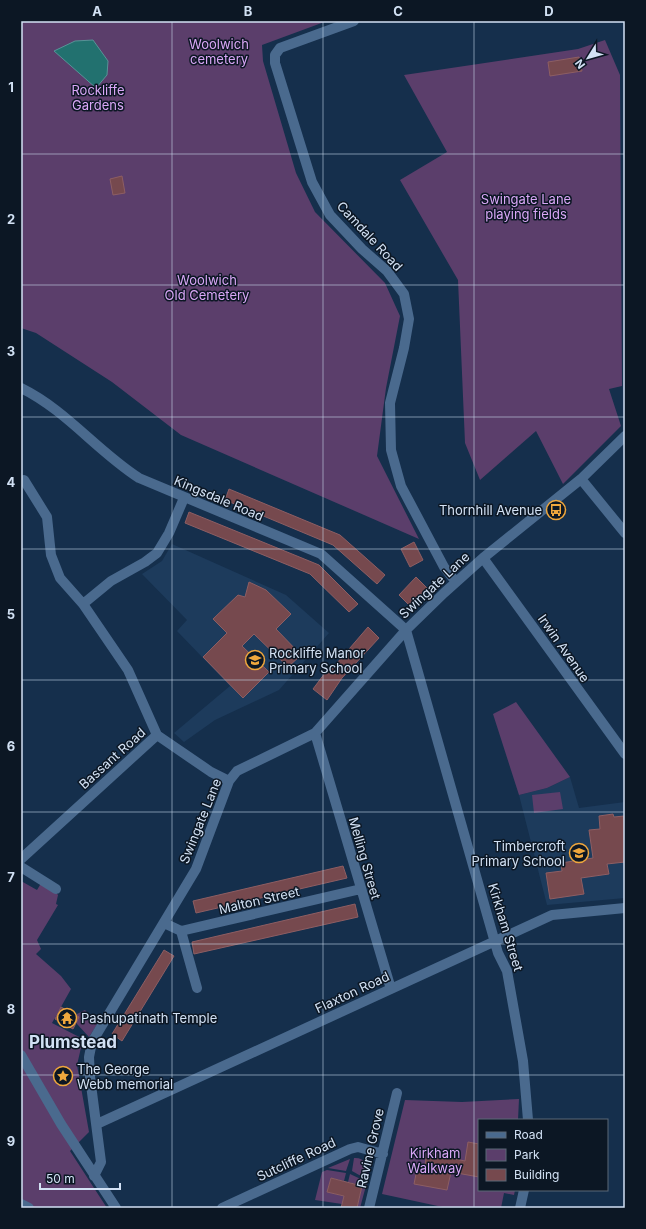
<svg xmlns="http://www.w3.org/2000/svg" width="646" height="1229" viewBox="0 0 646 1229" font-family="Inter,sans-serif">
	<rect width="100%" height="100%" fill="#152f4c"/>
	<path fill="#1d3b5c" d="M172,544L286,595L329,633L279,690L215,720L184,742L174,733L230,686L177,631L187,620L142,574L162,561Z
		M570,777L579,808L625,802V898L547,905L519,795L547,788Z"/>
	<path fill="#5b3e6b" d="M21,21H327L262,45L263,61L296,173L315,212L385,283L400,316L386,388L377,456L419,539L181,435L112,382L36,333L21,328Z
		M605,40L620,75L622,386L609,389L621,426L563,484L536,431L480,480L465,443L458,280L400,180L447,152L404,75L578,49Z
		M516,702L570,777L547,788L519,795L493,714Z
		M560,792L563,809L534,813L532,795Z
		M21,881L37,890L40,885C48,883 54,889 58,895L56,904L58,905L37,940L41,949L36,954L61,976L71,989L52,1023L83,1039L77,1065L89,1132L70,1151L107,1208H21Z
		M85,1010L89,1015L92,1014L96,1022L98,1023L89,1037L77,1024V1014Z
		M519,1099L518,1120H479V1190H515L514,1195L504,1193L501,1208H447L382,1194L405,1100L462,1102Z
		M354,1158C366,1157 371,1169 368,1180L352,1171Z
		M350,1159L346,1171L328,1168Z
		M327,1170L346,1173L344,1181L331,1178L327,1192L344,1196L342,1204L315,1200L322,1172Z
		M350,1174L367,1182L360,1208H357L362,1186L348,1182Z"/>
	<path fill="#22716f" stroke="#579397" d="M93,40L108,61L107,75L96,88L54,51L75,41Z"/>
	<path fill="#76494e" stroke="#8d5e63" d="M579,57L582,71L550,76L548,62Z
		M122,176L125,193L113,195L110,179Z
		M229,489L340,535L385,575L377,584L333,545L225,500Z
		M189,512L319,565L358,604L349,612L310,574L185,523Z
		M414,542L423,560L410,567L401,549Z
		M416,577L427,588L410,606L399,595Z
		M249,582L266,590L291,614L276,629L301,655L288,667L254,634L242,646L269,672L243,698L203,657L227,633L213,619L238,595L245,597Z
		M368,627L379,638L342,678L327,700L313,689L328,669L331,670Z
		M613,814L614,817L624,816L625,862L607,864L609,874L581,878L584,894L550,899L546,873L562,871L561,863L593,858L589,830L600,829L599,816Z
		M343,866L347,878L196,913L193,901Z
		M355,904L358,917L194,954L192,942Z
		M164,950L174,956L122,1041L112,1034Z
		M61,1007L79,1017L73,1029L55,1019Z
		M468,1142L479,1144V1177L451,1172L447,1190L414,1184L417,1169L424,1171L427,1153L465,1161Z
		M331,1178L362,1186L357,1208H341L344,1196L327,1192Z"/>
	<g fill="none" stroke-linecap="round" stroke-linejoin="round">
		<path stroke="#4a6a8e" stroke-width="10" d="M354,21L280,48L275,55V63L312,182L330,215L362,249L387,271L404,294L409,319L404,348L390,403L391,450L401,486L444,567L456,582
			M21,388C66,410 97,451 139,478L321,554L406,630
			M581,479L625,533
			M24,480L47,517L51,555L60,578L83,604L128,670L157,735
			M483,558L625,754
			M83,604L111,581L145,562L157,553L169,533L184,498
			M406,630L498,953L507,971L523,1061L528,1120
			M315,733L391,989
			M21,859L157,735L211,772L229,781
			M21,867L56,889
			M164,923L181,931L361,889
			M181,931L197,988
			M21,1055L61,1124L116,1208
			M97,1124L552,915L625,908
			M94,1176L101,1162L90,1077L89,1057L92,1042L196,869L229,781L237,771L315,733L406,630L444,593L483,558L581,479L625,436
			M21,1204L29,1208
			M222,1208L350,1149L358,1147L383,1154
			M369,1208L397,1093
			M520,1208L524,1190"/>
	</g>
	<path fill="none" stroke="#d2e1f4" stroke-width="1" stroke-opacity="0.55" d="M172,21V1208M323,21V1208M474,21V1208M21,154H625M21,285H625M21,417H625M21,549H625M21,680H625M21,812H625M21,944H625M21,1075H625"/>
	<defs>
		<g id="bus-ring" transform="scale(1)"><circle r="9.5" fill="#0c1724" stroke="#efa73d" stroke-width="1.5"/><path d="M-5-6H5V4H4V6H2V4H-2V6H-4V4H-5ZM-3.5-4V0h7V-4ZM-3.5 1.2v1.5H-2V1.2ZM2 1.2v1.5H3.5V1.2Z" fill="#efa73d"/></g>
		<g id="school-ring" transform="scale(1)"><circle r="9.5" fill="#0c1724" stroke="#efa73d" stroke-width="1.5"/><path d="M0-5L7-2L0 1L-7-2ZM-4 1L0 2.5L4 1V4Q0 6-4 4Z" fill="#efa73d"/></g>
		<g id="temple-ring" transform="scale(1)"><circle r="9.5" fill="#0c1724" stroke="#efa73d" stroke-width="1.5"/><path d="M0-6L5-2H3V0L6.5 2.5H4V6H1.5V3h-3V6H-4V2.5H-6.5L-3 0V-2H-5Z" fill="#efa73d"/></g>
		<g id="sight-ring" transform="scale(1)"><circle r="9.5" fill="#0c1724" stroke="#efa73d" stroke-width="1.5"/><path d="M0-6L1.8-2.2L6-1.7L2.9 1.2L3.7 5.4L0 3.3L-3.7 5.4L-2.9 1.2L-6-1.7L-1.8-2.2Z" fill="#efa73d"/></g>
	</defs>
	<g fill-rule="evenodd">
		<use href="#bus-ring" x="556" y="510"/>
		<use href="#school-ring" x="255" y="660"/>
		<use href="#school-ring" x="579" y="853"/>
		<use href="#temple-ring" x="67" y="1018"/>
		<use href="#sight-ring" x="63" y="1076"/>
	</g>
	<g text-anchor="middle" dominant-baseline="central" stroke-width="3" stroke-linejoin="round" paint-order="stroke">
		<g font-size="13" fill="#daa7f7" stroke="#0c1724">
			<text x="219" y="44">Woolwich<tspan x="219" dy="15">cemetery</tspan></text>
			<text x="98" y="90">Rockliffe<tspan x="98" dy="15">Gardens</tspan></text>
			<text x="526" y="199">Swingate Lane<tspan x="526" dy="15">playing fields</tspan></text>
			<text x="207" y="280">Woolwich<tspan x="207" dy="15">Old Cemetery</tspan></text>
			<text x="435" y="1153">Kirkham<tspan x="435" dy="15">Walkway</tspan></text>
		</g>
		<g font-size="13" fill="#d2e1f4" stroke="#0c1724">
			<text transform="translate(370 236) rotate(47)">Camdale Road</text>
			<text transform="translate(219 498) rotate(23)">Kingsdale Road</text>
			<text transform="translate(434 585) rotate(-43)">Swingate Lane</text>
			<text transform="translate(564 648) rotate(55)">Irwin Avenue</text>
			<text transform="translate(112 758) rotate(-42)">Bassant Road</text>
			<text transform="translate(200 821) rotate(-68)">Swingate Lane</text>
			<text transform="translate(365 858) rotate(74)">Melling Street</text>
			<text transform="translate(259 900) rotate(-13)">Malton Street</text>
			<text transform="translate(506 927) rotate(73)">Kirkham Street</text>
			<text transform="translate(352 992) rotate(-25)">Flaxton Road</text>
			<text transform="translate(370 1148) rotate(-77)">Ravine Grove</text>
			<text transform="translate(296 1159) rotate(-25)">Sutcliffe Road</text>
		</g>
		<g font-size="13" fill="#d2e1f4" stroke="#0c1724" text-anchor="start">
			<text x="542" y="510" text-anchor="end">Thornhill Avenue</text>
			<text x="269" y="653">Rockliffe Manor<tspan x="269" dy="15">Primary School</tspan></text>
			<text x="565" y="846" text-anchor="end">Timbercroft<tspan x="565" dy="15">Primary School</tspan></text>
			<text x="81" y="1018">Pashupatinath Temple</text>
			<text x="77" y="1069">The George<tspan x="77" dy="15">Webb memorial</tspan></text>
		</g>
		<g font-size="17" font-weight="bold" fill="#d2e1f4" stroke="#0c1724">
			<text x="73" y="1042">Plumstead</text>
		</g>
	</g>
	<rect width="646" height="1229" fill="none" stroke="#0c1724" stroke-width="44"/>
	<rect x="478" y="1119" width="130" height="72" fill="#0c1724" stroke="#5b6877"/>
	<rect x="486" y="1132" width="20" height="6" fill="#4a6a8e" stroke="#5b6877"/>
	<text x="514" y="1139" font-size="12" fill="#d2e1f4">Road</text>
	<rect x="486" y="1149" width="20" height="12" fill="#5b3e6b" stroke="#5b6877"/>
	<text x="514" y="1159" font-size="12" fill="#d2e1f4">Park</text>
	<rect x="486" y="1169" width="20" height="12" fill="#76494e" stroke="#5b6877"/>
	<text x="514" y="1179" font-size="12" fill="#d2e1f4">Building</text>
	<g transform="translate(588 58) rotate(233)" stroke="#0c1724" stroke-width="3" paint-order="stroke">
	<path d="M0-3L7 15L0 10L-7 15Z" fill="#d2e1f4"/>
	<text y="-6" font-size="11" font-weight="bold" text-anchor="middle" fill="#d2e1f4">N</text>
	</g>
	<path d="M40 1183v6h80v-6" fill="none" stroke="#d2e1f4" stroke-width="2"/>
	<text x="46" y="1183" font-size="12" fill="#d2e1f4" stroke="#0c1724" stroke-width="3" paint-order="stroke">50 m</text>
	<rect x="22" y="22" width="602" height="1185" fill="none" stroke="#d2e1f4" stroke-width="1.5"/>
	<g font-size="13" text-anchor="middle" font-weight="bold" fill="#d2e1f4">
		<text x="97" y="16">A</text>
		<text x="248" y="16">B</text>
		<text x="398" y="16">C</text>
		<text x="549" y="16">D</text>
		<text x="11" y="92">1</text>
		<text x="11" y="224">2</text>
		<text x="11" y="356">3</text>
		<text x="11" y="487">4</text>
		<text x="11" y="619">5</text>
		<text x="11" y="751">6</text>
		<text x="11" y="882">7</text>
		<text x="11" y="1014">8</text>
		<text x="11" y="1146">9</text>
	</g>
</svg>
